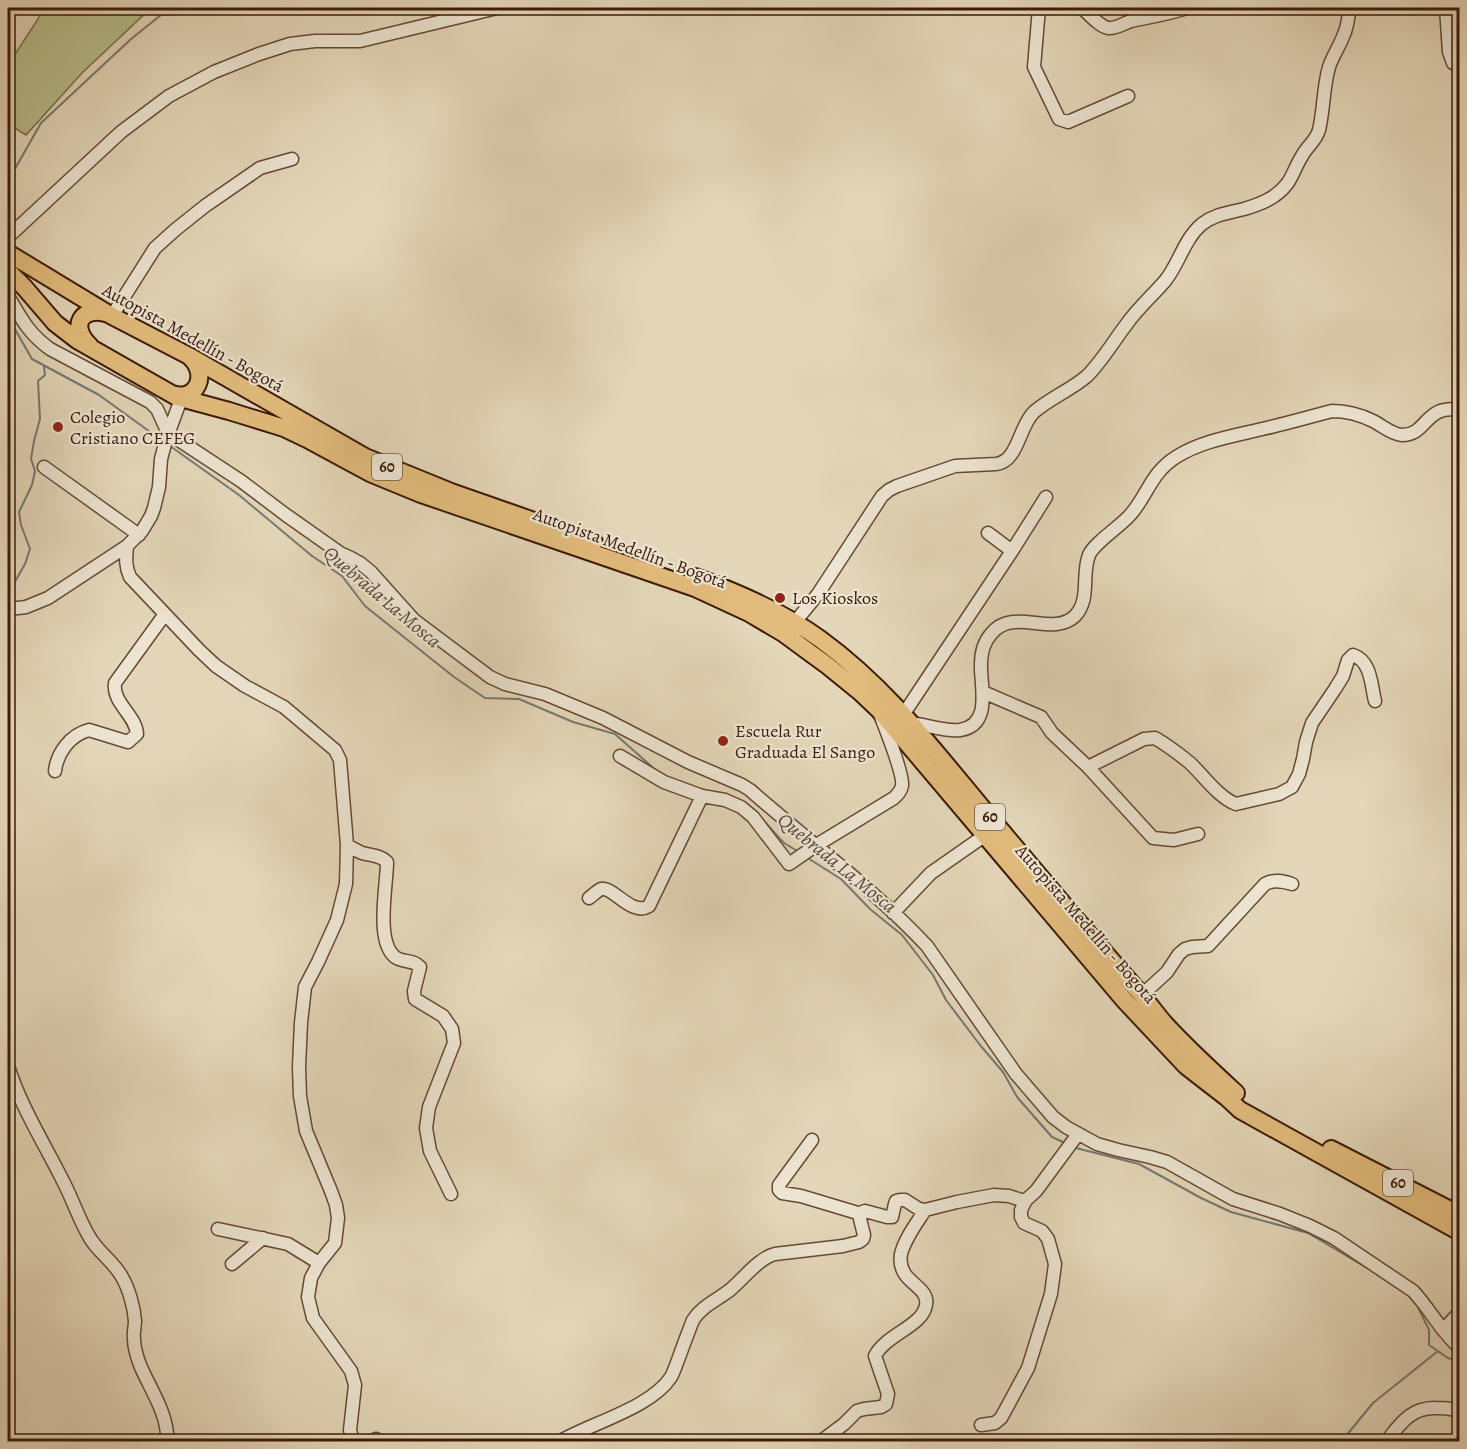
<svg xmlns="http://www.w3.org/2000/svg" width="1467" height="1449" viewBox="0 0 1467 1449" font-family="Alegreya,serif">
	<rect width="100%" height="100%" fill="#e4d7b9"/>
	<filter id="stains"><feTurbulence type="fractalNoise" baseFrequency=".00333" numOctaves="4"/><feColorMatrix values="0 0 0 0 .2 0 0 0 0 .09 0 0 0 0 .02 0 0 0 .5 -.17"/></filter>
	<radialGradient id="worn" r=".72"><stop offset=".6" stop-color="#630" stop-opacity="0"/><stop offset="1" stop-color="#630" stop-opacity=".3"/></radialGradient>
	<path fill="#b8bd8c" stroke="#7a6c4a" stroke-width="1.5" d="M43,8H171L150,9L82,73L26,135L8,124V65L38,19Z"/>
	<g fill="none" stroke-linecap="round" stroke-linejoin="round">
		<path stroke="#757874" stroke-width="2" d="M8,181L41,123L131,39L161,15L297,8
			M8,317L32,359L99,395L160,439
			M170,446L239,495L312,556L342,576L365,606L454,677L485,698L519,699L573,722L615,734L659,773
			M8,594L25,564L30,549L21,525L19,512L32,485L35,471L31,459L34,441L40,419L38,381L45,375L44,367
			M694,787L712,792
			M761,818L784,843L799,852
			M806,857L841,879L870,909L902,935L933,975L946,1000L980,1045L1003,1072L1017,1097L1052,1137L1065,1143
			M1072,1147L1139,1164L1201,1198L1231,1212L1308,1233L1367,1268
			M1417,1305L1429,1330V1345L1448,1358L1460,1361
			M1341,1442L1373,1403L1438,1351"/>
		<g stroke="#654935" stroke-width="15">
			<path id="minor" d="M1039,8L1034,67L1059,119L1068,122L1128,96
				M1082,8C1089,14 1099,26 1108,28C1116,29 1124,23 1131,21C1150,17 1169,14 1187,8
				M1446,8L1449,52L1453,63L1460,61
				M8,237L121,132L169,96L214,72L259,54L290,44L315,41H360L497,8
				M8,296C21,318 28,333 50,349L150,402L157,409L168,433L241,481L286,515L340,553L351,558L360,563L371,572L414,620L490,677L505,684L545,694L603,718L688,762L742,785L750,790C809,842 874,889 927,946L1016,1074L1053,1117L1066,1127L1097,1144L1118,1150L1150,1157L1167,1162L1233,1199L1280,1214L1310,1226L1334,1238L1413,1291C1430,1309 1441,1332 1460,1348
				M112,316L155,248L175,230L205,206L260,168L292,159
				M44,467L139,535
				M127,546C126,558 125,566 130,577L199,650L216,666L245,686L284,707L335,750L340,760L347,845L346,884L337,920L318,962L305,987L301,1023L299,1067L300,1096L306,1131L331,1191L336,1205L338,1218L335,1243L319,1263L311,1278L308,1297L313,1318L351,1371L355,1385L350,1430L352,1438L355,1442
				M1012,551L1046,497
				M8,612L9,609L26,607L48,598L127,546L142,531L151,516L154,508L159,487L161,459L166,440L181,399
				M795,622L818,594L882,496L889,490L897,486L955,466L996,464C1018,462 1019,426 1034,412C1050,398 1071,390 1087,376C1102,361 1113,342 1126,325C1137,309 1152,296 1165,281C1179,264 1184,239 1202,224C1215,214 1229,213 1244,209C1261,204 1276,198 1287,184C1293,176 1296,165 1302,156C1307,146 1316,141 1319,130C1324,109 1323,88 1329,67C1333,55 1340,46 1344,34C1348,26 1348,16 1350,8
				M983,692L1041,717L1052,733L1088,767L1144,739L1155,738C1167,745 1179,754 1190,763C1203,775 1219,798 1236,804L1279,794L1292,787L1299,774L1303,759L1306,742L1312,723L1335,689L1343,676L1348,660L1353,655C1371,661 1371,684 1375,701
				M903,715L1012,551L988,533
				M911,723C926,725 947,732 960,730C993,725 980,685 981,664C981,654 984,642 991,634C1013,606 1052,638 1075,616C1091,599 1081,575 1089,555C1094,543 1121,526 1131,514C1148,494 1151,473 1176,457C1201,441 1233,436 1262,429C1285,424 1309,417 1332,411C1348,411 1359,414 1373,421C1383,426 1391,434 1402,435C1428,435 1424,404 1460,410
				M620,756L664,782L702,796L725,800L741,807L753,817L789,864L815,846L894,798C898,794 901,791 902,786C904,775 886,730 881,717
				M1088,767L1153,838L1174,840L1198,834
				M55,771C57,753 70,735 89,730L128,742L137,734C136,715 112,703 115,683L165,614
				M347,845C352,848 357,851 362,853C372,856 380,855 387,862C387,885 375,941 395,957C403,963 413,959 420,967L414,991L415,999L443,1016L452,1029L454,1043L429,1107L426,1128L430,1151L451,1194
				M589,898C593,895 597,891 601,889C613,886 632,917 649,906L702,796
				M893,913L931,873L984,836
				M1142,995L1167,972L1179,954L1185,949L1192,947L1208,946L1265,884C1274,879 1283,881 1292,884
				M8,1066C21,1107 44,1143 63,1181C73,1200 79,1220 90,1238C99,1253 114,1262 122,1277C129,1289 134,1307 135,1321C135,1327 133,1333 134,1339C134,1348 137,1357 140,1365C150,1389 169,1415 167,1442
				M812,1140L779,1185V1190L782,1193L801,1196L861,1214
				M218,1229L288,1244L319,1263
				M232,1264L263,1238
				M1443,1330L1460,1312
				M981,1425L995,1423L1001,1418L1006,1409L1028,1368L1051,1294L1055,1264L1048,1239L1042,1231L1024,1223L1021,1217V1210L1026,1200
				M371,1442L376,1439L381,1442
				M559,1442C591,1423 651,1408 671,1377C674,1372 676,1365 678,1360C683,1346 688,1333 693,1320C702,1306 717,1300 730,1290C743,1279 759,1258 775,1254L843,1246L859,1242L863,1239L864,1235L860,1219L862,1212L865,1211L887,1217H892L895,1204L896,1201L900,1200H905L919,1209L925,1210L957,1202L994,1195L1009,1196L1021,1200H1026L1036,1191L1078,1134
				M820,1442L844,1424L857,1411L864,1409L881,1407L886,1404L888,1394L875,1356C885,1335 923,1326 926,1305C930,1285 896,1283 901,1254C905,1238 917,1223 925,1210
				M1386,1442C1400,1424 1411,1407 1436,1408C1445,1408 1451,1408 1460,1412"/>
		</g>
		<g stroke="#3b1a09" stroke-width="20">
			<path id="highway" d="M8,253L112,316L189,356L365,457L451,492L594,542
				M8,271L24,287L55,323L77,340L177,397L229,411L284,428L307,439L370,473L421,494L695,588L749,613L783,633L828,666L860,692L879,710L1125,1001L1186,1066L1226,1097L1240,1110L1460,1232
				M90,346C69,326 81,305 109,314
				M172,394C197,402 209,374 190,357
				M695,577C739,593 783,612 820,639C885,686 933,749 983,809C1035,871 1086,932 1139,992C1148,1002 1156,1014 1165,1024C1187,1048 1212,1071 1236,1093
				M1331,1149L1460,1215"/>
		</g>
		<use href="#minor" stroke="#ede5d2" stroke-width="12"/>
		<use href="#highway" stroke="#e2bc7c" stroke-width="16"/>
	</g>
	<g fill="#8f2418" stroke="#ede5d2" stroke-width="2">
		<circle cx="58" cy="427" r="6"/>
		<circle cx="780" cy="598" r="6"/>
		<circle cx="723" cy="741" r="6"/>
	</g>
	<g text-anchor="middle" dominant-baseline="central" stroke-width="4.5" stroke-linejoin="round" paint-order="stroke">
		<g fill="#ede5d2" stroke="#705745" stroke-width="1.5">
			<rect x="372" y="454" width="30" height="26" rx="4.5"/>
			<rect x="975" y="804" width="30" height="26" rx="4.5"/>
			<rect x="1383" y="1170" width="30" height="26" rx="4.5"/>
		</g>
		<g font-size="16" font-weight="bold" fill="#3b1a09">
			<text x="387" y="467">60</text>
			<text x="990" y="817">60</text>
			<text x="1398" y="1183">60</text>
		</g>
		<g font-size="18" fill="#3b1a09" stroke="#ede5d2">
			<text transform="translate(193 338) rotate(29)">Autopista Medellín - Bogotá</text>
			<text transform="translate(630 548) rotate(20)">Autopista Medellín - Bogotá</text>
			<text transform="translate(1086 924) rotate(49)">Autopista Medellín - Bogotá</text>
		</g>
		<g font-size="18" fill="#3b1a09" stroke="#ede5d2" text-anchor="start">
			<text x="70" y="417">Colegio<tspan x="70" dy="21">Cristiano CEFEG</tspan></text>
			<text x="792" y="598">Los Kioskos</text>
			<text x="735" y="731">Escuela Rur<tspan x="735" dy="21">Graduada El Sango</tspan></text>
		</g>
		<g font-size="20" font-style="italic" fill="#58493e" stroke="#ede5d2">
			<text transform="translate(382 597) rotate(40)">Quebrada La Mosca</text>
			<text transform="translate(837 863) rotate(39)">Quebrada La Mosca</text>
		</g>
	</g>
	<rect width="1467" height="1449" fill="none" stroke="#e4d7b9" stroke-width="30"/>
	<rect x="9" y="9" width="1449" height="1431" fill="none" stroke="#3b1a09" stroke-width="3"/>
	<rect x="15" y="15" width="1437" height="1419" fill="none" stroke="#3b1a09" stroke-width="1.5"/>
	<rect width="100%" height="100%" filter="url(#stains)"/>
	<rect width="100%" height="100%" fill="url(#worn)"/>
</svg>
